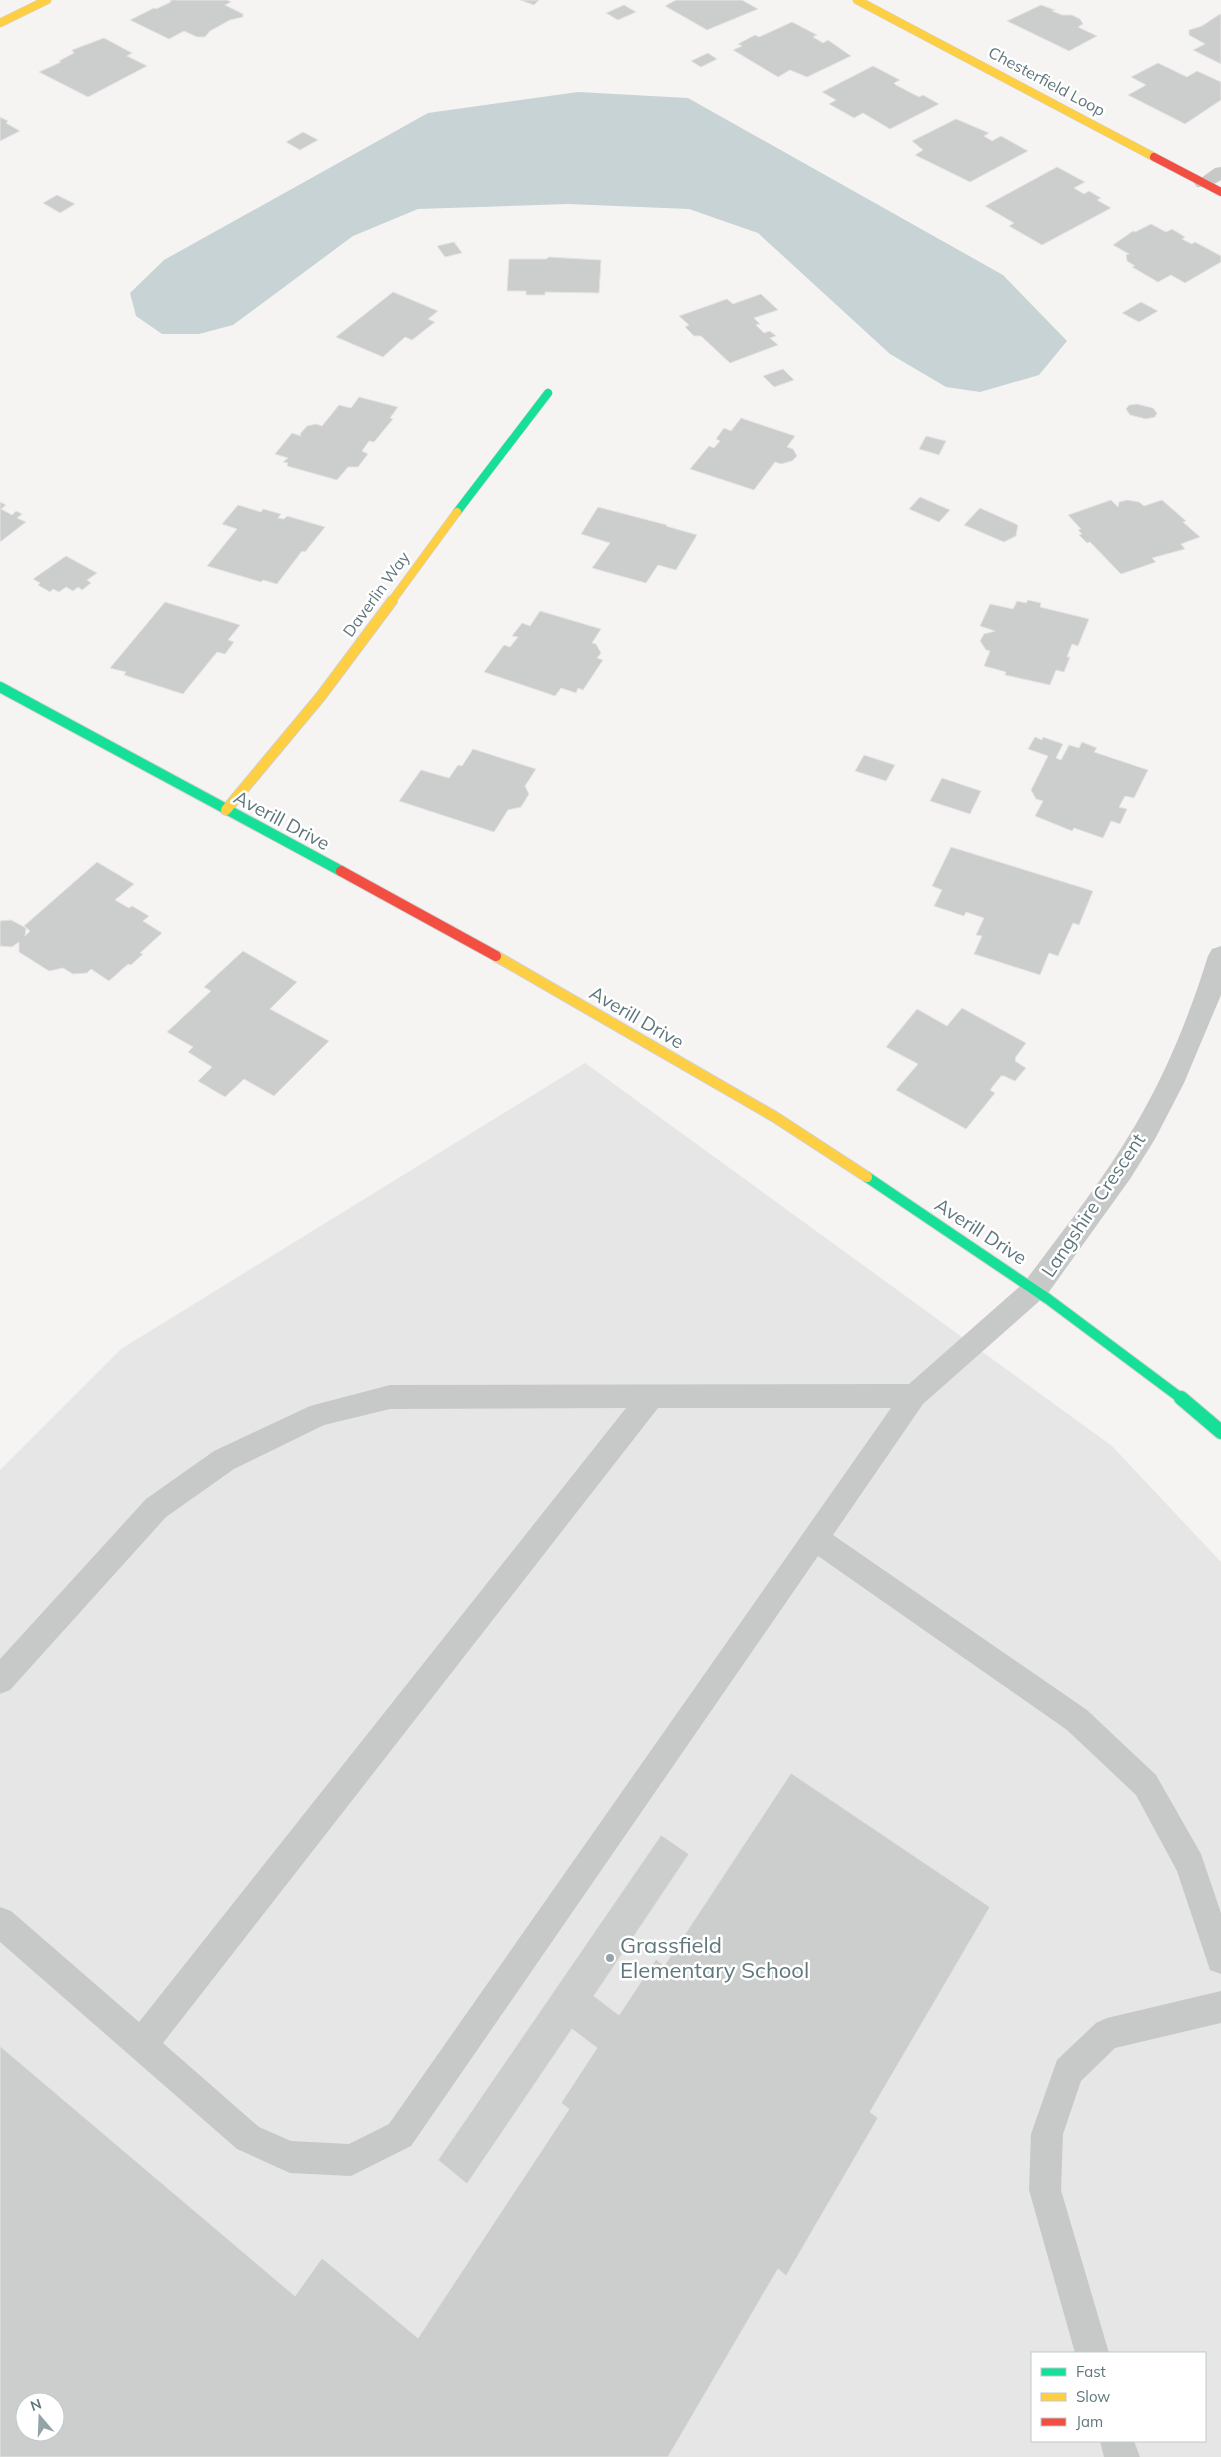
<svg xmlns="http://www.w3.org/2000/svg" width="1221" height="2457" viewBox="0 0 1221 2457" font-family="Mulish,sans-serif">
	<rect width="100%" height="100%" fill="#f5f4f3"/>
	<path fill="#e5e6e5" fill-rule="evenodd" d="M585,1063L1112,1446L1221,1562V2457H0V1470L121,1349ZM1032,2353H1205V2441H1032ZM25,2402H55V2432H25Z"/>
	<path fill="#c7d3d4" d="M578,92L688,98L1003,275L1067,341L1039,375L980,392L946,387L890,354L758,233L689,209L568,204L418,209L353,236L233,325L199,334H162L136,316L130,293L164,260L428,113Z"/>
	<path fill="#cccece" stroke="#e4e4e3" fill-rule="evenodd" d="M227,0L231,2L225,5L243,14V17L230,20L210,31L205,37H197L184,31L169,39L130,20L154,8L156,9L171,2L170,0Z
		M520,0H539L534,5Z
		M676,0H742L758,9L707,30L665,6Z
		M624,5L636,12L618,20L606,13Z
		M1041,5L1055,10L1052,11L1062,15H1072L1080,19L1083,24L1078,27L1097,36L1069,51L1007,21Z
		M1220,14H1221V64L1193,50L1205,44L1189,35V30L1202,26Z
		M792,22L817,35L813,37L823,43L828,40L851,56L807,77L790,70L778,77L733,50L742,46L738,44L755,35L759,37Z
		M104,38L132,53L127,56L147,66L88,97L39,72L61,62L59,61L74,53L72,50Z
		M708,53L717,59L701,67L691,61Z
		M1158,63L1187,77L1197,71L1221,82V100L1185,124L1128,95L1146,85L1131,77Z
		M873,66L900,80L894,83L896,85L919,97L923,95L939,104L890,129L863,113L854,118L829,104L836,100L822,92Z
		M0,117L8,121L6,123L20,131L0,141Z
		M956,119L989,133L984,136L992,141L1001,136L1028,151L970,182L915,155L923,150L912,141Z
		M303,132L318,140L300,150L286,142Z
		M1057,167L1085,182L1074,188L1084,194L1089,191L1101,198L1097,200L1111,208L1042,245L1009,226L1014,223L985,206Z
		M57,195L75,204L60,213L43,203Z
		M1151,224L1166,232L1172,229L1185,237L1182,239L1192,244L1195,242L1221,256V262L1185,283L1171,275L1158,282L1132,267L1135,266L1127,261L1126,255L1129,254L1113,245L1133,231L1135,232Z
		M454,242L462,253L445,257L437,246Z
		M549,257L601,260L599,293L545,292V295H526V291H507L509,259H546Z
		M393,292L438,311L428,319L435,322L412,340L405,337L383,357L336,337Z
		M761,294L778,310L754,318L760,324L756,325L764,333L770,331L776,336L770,338L778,345L730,363L701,336H694L685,327L689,325L679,316L727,299L733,304Z
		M1141,302L1158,311L1139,322L1122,313Z
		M783,369L794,380L774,387L763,376Z
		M359,397L398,407L390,418L393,419L374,442L369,441L362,451L368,454L358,467H348L337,480L287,466L288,463L283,462L288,458L275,454L292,433L301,436L300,434L307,426L316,424L322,426L339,405L351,408Z
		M1137,404L1153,408L1157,413L1155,417L1146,419L1130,415L1126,409L1129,405Z
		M741,418L795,436L787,447L793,449L797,456L792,461L781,464L775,462L754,490L690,469L709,446L714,448L720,441L716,439L724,428L731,431Z
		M926,436L946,441L939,455L919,449Z
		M920,497L950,510L939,522L909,509Z
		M1111,500L1118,507L1119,502L1127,500L1139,502L1144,506L1162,500L1186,521L1183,522L1200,537L1181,544L1185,549L1152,558L1156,562L1121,574L1090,542L1087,543L1079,535L1082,534L1078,530L1081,529L1068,515Z
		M0,502L6,505L1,509L12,515L16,511L22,514L17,518L26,522L0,542Z
		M238,505L261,512L263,509L281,514L278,518L284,519L287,516L325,527L305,552L302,551L277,584L263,580L261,582L207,566L237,529L222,524Z
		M598,507L667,525L666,526L697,535L676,570L658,565L646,583L592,568L610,543L581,534Z
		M980,508L1018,525L1016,536L1004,542L964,525Z
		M66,556L97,573L87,580L91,583L82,590L78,587L73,591L66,587L59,592L53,589L50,592L38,585L40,583L33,579Z
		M1028,600L1041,603L1040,607L1089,619L1078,646L1072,644L1067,657H1070L1064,672L1056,670L1050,685L1005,675L1006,672L984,666L990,651L986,650L980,641L984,634L995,631L980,626L990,604L1013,609L1017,601L1026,603Z
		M165,602L240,625L228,640L234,642L225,654L217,652L183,694L124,675L126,672L110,668Z
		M540,611L601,629L592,643L596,644L601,653L597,658L603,660L583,690L578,688L576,693L561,688L555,696L484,672L504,645L510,647L518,637L512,636L522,623L530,626Z
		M1035,737L1042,740L1043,737L1063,744L1056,758L1061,760L1069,745L1079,748L1082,742L1097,748L1094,752L1148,770L1134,798L1125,796L1119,807L1127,809L1120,824L1111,821L1103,838L1074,828L1072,831L1035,816L1043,801L1036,799L1031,790L1048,756L1028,749Z
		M473,749L536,769L525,786L529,794L521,807L508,810L494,832L399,801L421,770L449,778L458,765L462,766Z
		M864,755L895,765L886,781L855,771Z
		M942,778L981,791L970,814L930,801Z
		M951,847L1093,891L1079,925L1073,923L1058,956L1049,953L1040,975L974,954L982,936L976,935L984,918L966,912L964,916L934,906L942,890L932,886Z
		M97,862L134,884L115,900L129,908L132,906L149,916L143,921L162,933L140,953L143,954L131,965L128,964L109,981L91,969L87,973L73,974L63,968L49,971L19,952V942L12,947L0,946V921L11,920L26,928L25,936L30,931L24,926Z
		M243,951L297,982L270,1009L329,1041L274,1096L244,1079L225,1097L198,1081L212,1067L188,1052L193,1047L167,1032L211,991L204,987Z
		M962,1008L1026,1043L1015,1058L1016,1059L1015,1061L1026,1068L1015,1081L1004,1076H1001L990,1090L995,1093L966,1129L896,1090L918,1064L886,1047L917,1009L947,1026Z
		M791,1773L990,1907L870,2112L878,2118L786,2276L778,2269L668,2457H0V2046L295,2296L322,2258L418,2338L569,2109L561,2103L597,2048L572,2029L467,2184L438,2160L661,1835L689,1854L594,1996L619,2015L656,1959L664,1966ZM25,2402H55V2432H25Z"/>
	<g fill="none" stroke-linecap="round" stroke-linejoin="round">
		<g stroke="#d0d1d1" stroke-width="9">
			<path id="fast-far2" d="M457,512L548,393"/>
		</g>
		<g stroke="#d0d1d1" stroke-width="12">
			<path id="fast-far1" d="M0,687L341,871
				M867,1177L1048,1299L1182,1399"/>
		</g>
		<g stroke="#d0d1d1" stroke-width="16">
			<path id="fast" d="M1181,1398L1221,1432"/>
		</g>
		<g stroke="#d0d1d1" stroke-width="9">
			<path id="slow-far1" d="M857,0L1154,157
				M0,23L47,0
				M391,602L457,512"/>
		</g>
		<g stroke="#d0d1d1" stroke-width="12">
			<path id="slow" d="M226,810L321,696L392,601
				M496,956L775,1117L867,1177"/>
		</g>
		<g stroke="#d0d1d1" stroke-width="9">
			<path id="jam-far1" d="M1154,157L1221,192"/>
		</g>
		<g stroke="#d0d1d1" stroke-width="12">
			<path id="jam" d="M341,871L496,956"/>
		</g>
		<path fill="#c7c9c9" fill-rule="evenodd" d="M1036,1277L1045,1280L1049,1288L1045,1296L923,1404L833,1535L1087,1710L1156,1775L1201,1854L1221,1913V1974L1210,1970L1177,1871L1136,1795L1067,1730L818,1556L411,2146L351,2176L290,2173L237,2149L0,1942V1907L11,1911L139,2022L626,1408L390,1409L324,1425L234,1469L166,1517L10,1690L0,1694V1659L146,1499L214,1451L310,1406L390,1385L909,1384L1027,1280ZM658,1408H891L389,2124L349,2144L291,2141L259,2127L163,2043Z
			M1221,1991V2023L1115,2048L1081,2081L1063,2134L1061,2190L1109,2353H1075L1029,2190L1031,2134L1057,2060L1096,2023L1107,2018Z
			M1100,2441H1134L1140,2457H1104Z"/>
		<path fill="#c7c9c9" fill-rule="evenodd" d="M1221,167V180L1209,187H1197L1194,183L1215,168Z
			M1221,946V995L1184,1083L1155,1139L1130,1179L1046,1296L1036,1300L1026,1296L1022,1288L1026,1280C1064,1229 1104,1179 1136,1124C1167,1071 1190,1014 1208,956L1212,949Z"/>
		<use href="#fast-far2" stroke="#16e098" stroke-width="8"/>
		<use href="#fast-far1" stroke="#16e098" stroke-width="10"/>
		<use href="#fast" stroke="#16e098" stroke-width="14"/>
		<use href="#slow-far1" stroke="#ffcf43" stroke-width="8"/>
		<use href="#slow" stroke="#ffcf43" stroke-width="10"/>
		<use href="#jam-far1" stroke="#f24e42" stroke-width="8"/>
		<use href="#jam" stroke="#f24e42" stroke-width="10"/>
	</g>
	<circle fill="#94a3a7" stroke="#fff" stroke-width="2" cx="610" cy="1958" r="5"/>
	<g text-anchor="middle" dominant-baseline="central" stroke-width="5" stroke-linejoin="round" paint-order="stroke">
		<g font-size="16" fill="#60777e" stroke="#fff">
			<text transform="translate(1047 81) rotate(28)">Chesterfield Loop</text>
			<text transform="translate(376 594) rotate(-54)">Daverlin Way</text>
		</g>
		<g font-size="19" fill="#60777e" stroke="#fff">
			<text transform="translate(282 820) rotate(28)">Averill Drive</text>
			<text transform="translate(637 1017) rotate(30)">Averill Drive</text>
			<text transform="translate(1093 1205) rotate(-56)">Langshire Crescent</text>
			<text transform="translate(981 1231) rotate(33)">Averill Drive</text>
		</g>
		<g font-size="22" fill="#60777e" stroke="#fff" text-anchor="start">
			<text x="620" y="1945">Grassfield<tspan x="620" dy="25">Elementary School</tspan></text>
		</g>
	</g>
	<rect x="1031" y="2352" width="175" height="90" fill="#ffffff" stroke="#bfc9cb"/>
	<rect x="1041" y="2368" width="25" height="8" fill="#16e098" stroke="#bfc9cb"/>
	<text x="1076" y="2377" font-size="15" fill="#60777e">Fast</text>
	<rect x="1041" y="2393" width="25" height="8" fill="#ffcf43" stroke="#bfc9cb"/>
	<text x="1076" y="2402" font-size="15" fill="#60777e">Slow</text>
	<rect x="1041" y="2418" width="25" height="8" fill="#f24e42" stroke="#bfc9cb"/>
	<text x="1076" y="2427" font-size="15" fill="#60777e">Jam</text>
	<g transform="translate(40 2417) rotate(341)"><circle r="24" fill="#ffffff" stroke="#bfc9cb"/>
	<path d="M0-4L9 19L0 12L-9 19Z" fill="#94a3a7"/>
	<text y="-8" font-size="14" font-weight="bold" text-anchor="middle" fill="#60777e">N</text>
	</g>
</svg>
